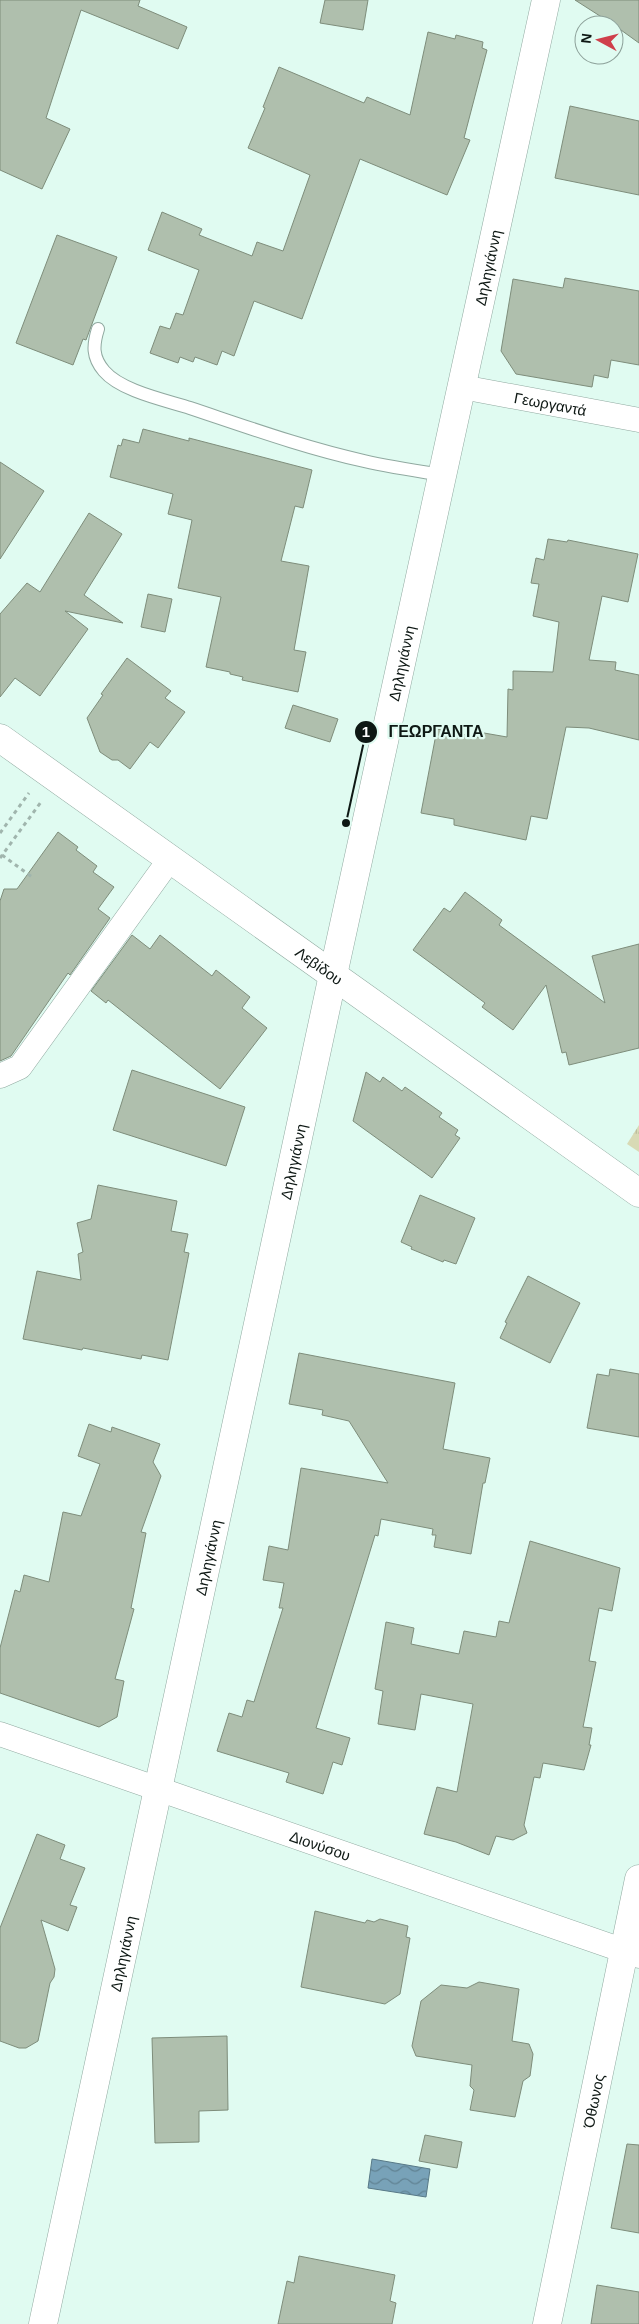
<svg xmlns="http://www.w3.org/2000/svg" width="639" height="2324" viewBox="0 0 639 2324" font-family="Arial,sans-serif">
	<defs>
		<pattern id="grass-tufts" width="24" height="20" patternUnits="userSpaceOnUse" patternTransform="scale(1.25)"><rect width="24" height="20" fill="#d8dab5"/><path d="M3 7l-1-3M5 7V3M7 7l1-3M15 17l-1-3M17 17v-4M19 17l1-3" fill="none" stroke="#b8ba9b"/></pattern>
		<pattern id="water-waves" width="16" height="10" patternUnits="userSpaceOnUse" patternTransform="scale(1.25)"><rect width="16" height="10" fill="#78a2b8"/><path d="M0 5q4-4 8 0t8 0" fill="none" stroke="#618394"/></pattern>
	</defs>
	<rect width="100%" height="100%" fill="#e0fbf1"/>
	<path fill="url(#grass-tufts)" d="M639,1125V1152L627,1144Z"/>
	<path fill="url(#water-waves)" stroke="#587987" d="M372,2159L430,2169L426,2197L368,2188Z"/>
	<path fill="#afbfad" stroke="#7e8d7b" d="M0,0H140L138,6L187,27L178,49L81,10L46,118L70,129L42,189L0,170Z
		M325,0H368L363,30L320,23Z
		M575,0H639V43L614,25Z
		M428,32L455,39L456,35L483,42L482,48L487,50L464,138L470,140L447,195L360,159L302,319L254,301L234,356L222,351L217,365L195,357L193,362L180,357L178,363L150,353L160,326L170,329L176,313L183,315L199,270L148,250L162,212L202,229L199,235L252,256L257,242L283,251L310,175L248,148L265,108L263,107L279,67L364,103L367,97L410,115Z
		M570,106L639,121V195L555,178Z
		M57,235L117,257L86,340L83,339L73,365L16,343Z
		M565,278L639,291V365L611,360L608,378L594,375L592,387L516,374L501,351L513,279L563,288Z
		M143,429L189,441V438L312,470L303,508L295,506L281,561L309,566L294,650L306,652L298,692L242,680L243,677L230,674V672L206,667L221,597L178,588L192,520L168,514L173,494L110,477L118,445L121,446L123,439L139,443Z
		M0,462L44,491L0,559Z
		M89,513L122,534L84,595L123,623L65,611L88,629L40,696L15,678L0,697V614L27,583L40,592Z
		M548,539L567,542L568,540L638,554L628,602L602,596L589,660L616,662L615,670L639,675V740L589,728L566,727L547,819L531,816L526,840L454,825V819L421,813L437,729L482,738L484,733L507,737L508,689L513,690V671L553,672L559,622L533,616L539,584L531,583L536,558L544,560Z
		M148,594L172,599L165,632L141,627Z
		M127,658L171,691L165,698L185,712L158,748L150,742L130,769L118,760H112L100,752L87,718L103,695L101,694Z
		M293,705L338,719L330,742L285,728Z
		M58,832L78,847L76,850L97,866L93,872L114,887L98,909L110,918L70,975L68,973L11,1056L0,1061V901L4,889H17Z
		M465,892L502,920L499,925L605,1003L592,956L639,944V1048L569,1065L566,1052L562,1053L546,985L513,1030L482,1007L485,1003L413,950L444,908L450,912Z
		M132,935L150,949L160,935L212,976L216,970L250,997L242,1008L267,1028L220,1089L108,1000L106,1003L91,991Z
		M132,1070L245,1107L226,1166L113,1130Z
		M366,1072L380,1082L383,1077L402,1091L405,1087L442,1113L439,1117L458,1130L455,1135L460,1138L432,1178L353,1121Z
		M98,1185L177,1201L171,1231L188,1234L184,1252L189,1253L168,1360L142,1355L141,1359L83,1348L82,1350L23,1339L37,1271L81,1280L78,1254L83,1252L77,1223L91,1219Z
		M420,1195L475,1218L456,1264L444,1260L443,1262L411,1249L412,1247L401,1242Z
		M528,1276L580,1303L550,1363L500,1338L507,1323L505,1322Z
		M299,1353L455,1383L443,1449L490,1458L485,1483H483L471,1554L434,1547L436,1535H432L433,1529L381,1519L378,1536L375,1535L316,1728L350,1738L342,1765L333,1762L323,1794L286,1782L289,1773L217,1751L229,1713L242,1717L247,1700L254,1702L283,1608H279L284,1583L263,1580L269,1546L288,1550L301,1468L388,1483L349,1421L322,1415L323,1410L289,1404Z
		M610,1369L639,1374V1437L587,1428L597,1374L609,1376Z
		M89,1424L111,1432L112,1427L160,1444L153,1462L161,1476L141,1532L146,1533L131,1608L134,1609L115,1679L124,1681L117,1717L99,1727L0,1693V1648L15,1590L20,1592L24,1575L49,1582L63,1512L81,1516L100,1464L78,1456Z
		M530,1541L620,1568L612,1611L599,1608L589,1661L596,1662L583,1727L592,1728L589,1745H591L584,1770L543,1763L540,1778L534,1777L524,1825L527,1833L513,1840L496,1836L489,1855L456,1842L424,1834L437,1787L457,1792L473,1704L421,1694L415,1730L378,1724L383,1691L375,1689L386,1622L414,1628L411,1644L459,1654L464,1631L496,1637L499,1621L509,1623Z
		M37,1834L65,1845L60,1859L85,1868L70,1905L77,1907L68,1931L41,1920L55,1969L54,1977L50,1983L38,2041L26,2048H19L0,2041V1928Z
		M315,1911L365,1923L367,1920L374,1922L380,1919L408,1926L406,1937L410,1938L400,1994L385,2004L301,1987Z
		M479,1982L519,1989L512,2041L529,2044L533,2054L530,2076L523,2081L515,2117L470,2110L474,2090L470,2086L472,2065L416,2056L412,2046L421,2001L441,1985L467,1988Z
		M227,2036L228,2110L199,2111V2142L155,2143L152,2038Z
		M425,2135L462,2142L457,2168L419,2161Z
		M627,2144L639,2145V2233L611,2228Z
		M299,2256L395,2275L390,2301L396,2303L392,2324H278L287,2281L294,2283Z
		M597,2285L639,2292V2324H591Z"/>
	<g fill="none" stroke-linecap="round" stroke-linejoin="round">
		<g stroke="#90a9a0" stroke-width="14">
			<path id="service" d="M98,329C93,345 92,357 104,371C121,391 165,400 190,408C247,427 305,448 364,461C390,467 417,471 443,475"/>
		</g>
		<g stroke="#90a9a0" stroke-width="25">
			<g id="minor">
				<path id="s1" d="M462,387L639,420"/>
				<path d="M0,1076L20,1067L170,859"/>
				<path id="s2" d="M0,1734L639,1956"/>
			</g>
		</g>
		<g stroke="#90a9a0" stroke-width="29">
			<g id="tertiary">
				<path id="s3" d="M0,738L639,1193"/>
				<path id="s4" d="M43,2324L333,975L546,0"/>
				<path id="s5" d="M547,2324L639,1879"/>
			</g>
		</g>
		<path stroke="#a0b5ad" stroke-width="3" stroke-dasharray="4 4" stroke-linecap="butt" d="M0,833L29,793
			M2,855L32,877
			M0,858L41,802"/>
		<use href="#service" stroke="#fff" stroke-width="12"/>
		<use href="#minor" stroke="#fff" stroke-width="24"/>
		<use href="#tertiary" stroke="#fff" stroke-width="28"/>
	</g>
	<g text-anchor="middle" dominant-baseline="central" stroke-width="4.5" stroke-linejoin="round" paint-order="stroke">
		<g font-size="15" fill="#0e1814" stroke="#e0fbf1">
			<text stroke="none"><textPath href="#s4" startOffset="2104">Δηληγιάννη</textPath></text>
			<text stroke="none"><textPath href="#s1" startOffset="90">Γεωργαντά</textPath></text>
			<text stroke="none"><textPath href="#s4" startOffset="1699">Δηληγιάννη</textPath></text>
			<text stroke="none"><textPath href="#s3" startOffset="392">Λεβίδου</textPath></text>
			<text stroke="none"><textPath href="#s4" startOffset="1189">Δηληγιάννη</textPath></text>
			<text stroke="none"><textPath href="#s4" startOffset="784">Δηληγιάννη</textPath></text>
			<text stroke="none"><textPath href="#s2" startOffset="339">Διονύσου</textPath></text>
			<text stroke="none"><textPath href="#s4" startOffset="379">Δηληγιάννη</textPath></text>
			<text stroke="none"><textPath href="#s5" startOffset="228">Όθωνος</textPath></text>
		</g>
	</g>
	<path fill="none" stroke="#0e1814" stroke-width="2" d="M346 823L366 732"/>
	<g fill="#0e1814" stroke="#e0fbf1" stroke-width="2">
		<circle cx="346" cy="823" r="5"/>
		<circle cx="366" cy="732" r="12"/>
	</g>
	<g font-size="15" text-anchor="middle" font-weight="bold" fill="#fff">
		<text x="366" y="737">1</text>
	</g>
	<g font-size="16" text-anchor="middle" font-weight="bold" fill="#0e1814" stroke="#e0fbf1" stroke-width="4.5" stroke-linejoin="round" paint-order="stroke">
		<text x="436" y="737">ΓΕΩΡΓΑΝΤΑ</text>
	</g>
	<g transform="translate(599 40) rotate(277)"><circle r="24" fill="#e0fbf1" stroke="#8ca099"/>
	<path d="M0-4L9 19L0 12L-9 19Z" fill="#cf3f4b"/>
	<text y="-8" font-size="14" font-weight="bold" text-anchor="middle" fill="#0e1814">N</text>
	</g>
</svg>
